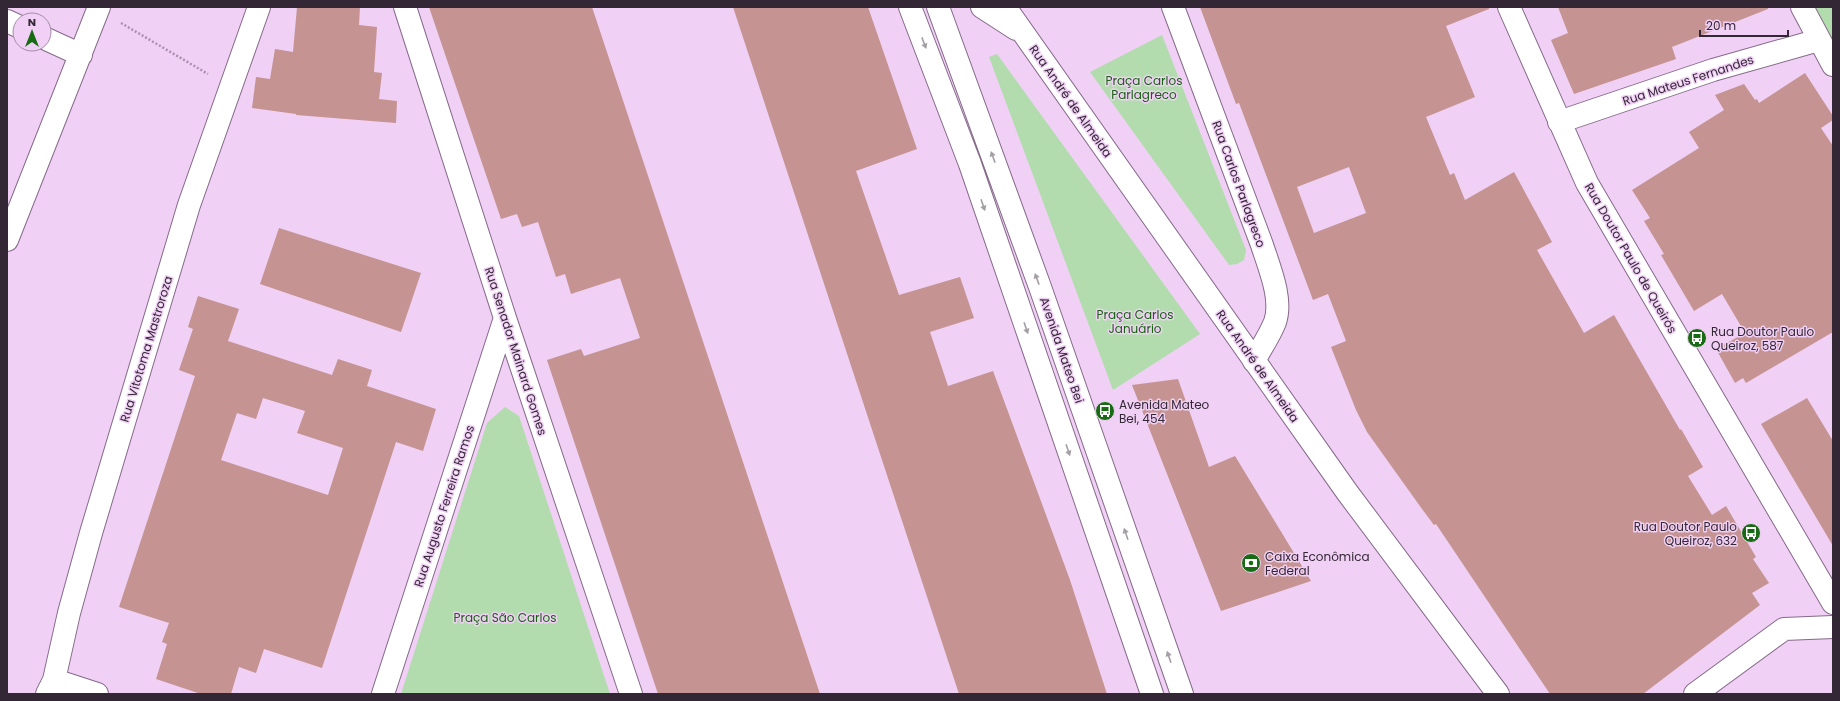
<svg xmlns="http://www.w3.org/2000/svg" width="1840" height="701" viewBox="0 0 1840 701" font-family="Poppins,sans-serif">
	<rect width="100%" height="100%" fill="#f0d0f5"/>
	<path fill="#b2dcad" d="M1812,7H1833V53Z
		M1162,35L1246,250L1244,260L1237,264L1229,265L1090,72Z
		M997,54L1200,334L1113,390L989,57Z
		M505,407L519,416L610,694H401L487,423Z"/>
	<path fill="#c59391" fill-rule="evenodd" d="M297,7H360L359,25L377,27L374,72L382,73L379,99L397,101L396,123L296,115V114L252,108L256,77L270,79L275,49L293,52Z
		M429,7H592L820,694H658L547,360L581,349L584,356L640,338L620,278L571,294L565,274L556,277L538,222L522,227L517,214L501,219Z
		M733,7H868L917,149L856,171L899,295L960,277L974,318L930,332L948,386L993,371L1070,580L1107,694H959Z
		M1200,7H1489V9L1446,26L1475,97L1426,117L1450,175L1454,173L1465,200L1514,172L1552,242L1537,250L1584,333L1614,315L1680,430L1681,429L1703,467L1688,476L1712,515L1726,506L1756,557L1753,559L1769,583L1752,593L1760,605L1643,694H1550L1436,524L1434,525L1422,509L1367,432L1356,410L1331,347L1346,341L1328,294L1313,300L1239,103L1236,104ZM1349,167L1366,213L1314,233L1297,187Z
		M1558,7H1768V9L1672,47L1676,59L1574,94L1551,40L1568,33Z
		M1805,73L1833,116V120L1821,128L1833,146V332L1746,383L1743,378L1735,383L1716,349L1745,333L1722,294L1694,311L1661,255L1664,254L1644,221L1650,218L1632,190L1699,148L1689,132L1724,110L1715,95L1744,84L1755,100L1757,99L1759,103Z
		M279,228L421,273L401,332L260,284Z
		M198,296L239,309L228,341L332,375L338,359L372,370L367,386L436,409L423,451L396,442L322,668L264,649L256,673L239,667L231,694H201L156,679L167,644L162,642L169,623L119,607L195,376L179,370L193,329L188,327ZM263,398L305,411L297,433L343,448L328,495L221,460L237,413L256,419Z
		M1178,379L1209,467L1235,456L1311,581L1221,611L1132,385Z
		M1807,398L1833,441V546L1761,424Z"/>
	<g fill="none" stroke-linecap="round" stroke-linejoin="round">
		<g stroke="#866a8a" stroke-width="24">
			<path id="street" d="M405,7L505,318L631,694
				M1173,7L1262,245C1269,267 1283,299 1275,322C1270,335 1261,348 1254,361
				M1509,7L1587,183L1833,603
				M1802,7L1833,65
				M7,21L20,27
				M44,38L81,55
				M1559,122L1713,70L1819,40
				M7,240L99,7
				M54,680L97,694
				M47,694L54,680L69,613L91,533L189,205L259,7
				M383,694L505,318
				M1695,694L1784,629L1833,627"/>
		</g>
		<g stroke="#866a8a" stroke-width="24">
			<path id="secondary" d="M910,7L970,164L1152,694
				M938,7L1040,287L1182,694
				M982,7L1016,29
				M1005,7L1347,492L1498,694"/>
		</g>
		<path stroke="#a991ad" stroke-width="2.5" stroke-dasharray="2 2" stroke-linecap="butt" d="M121,23L208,74"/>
		<use href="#street" stroke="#fff" stroke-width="22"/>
		<use href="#secondary" stroke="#fff" stroke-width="22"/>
	</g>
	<defs><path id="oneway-solid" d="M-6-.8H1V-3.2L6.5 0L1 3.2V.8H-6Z"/></defs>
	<g fill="#a39ea4">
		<use href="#oneway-solid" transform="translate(924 43) rotate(69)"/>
		<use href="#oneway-solid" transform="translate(993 157) rotate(-110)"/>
		<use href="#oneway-solid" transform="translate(983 205) rotate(71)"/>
		<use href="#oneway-solid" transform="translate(1037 279) rotate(-110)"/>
		<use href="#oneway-solid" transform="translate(1026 328) rotate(71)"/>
		<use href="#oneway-solid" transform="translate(1068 450) rotate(71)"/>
		<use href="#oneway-solid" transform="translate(1126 534) rotate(-109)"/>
		<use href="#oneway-solid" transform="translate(1169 657) rotate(-109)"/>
	</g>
	<defs>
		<g id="bus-disc" transform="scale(1)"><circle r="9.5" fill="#176b12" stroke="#f0d0f5"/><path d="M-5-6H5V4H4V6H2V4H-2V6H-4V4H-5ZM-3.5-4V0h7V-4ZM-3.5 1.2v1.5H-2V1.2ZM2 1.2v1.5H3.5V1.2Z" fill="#fff"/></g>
		<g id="bank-disc" transform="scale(1)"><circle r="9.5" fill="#176b12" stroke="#f0d0f5"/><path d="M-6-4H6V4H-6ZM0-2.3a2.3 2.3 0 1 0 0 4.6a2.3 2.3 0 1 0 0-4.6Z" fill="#fff"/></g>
	</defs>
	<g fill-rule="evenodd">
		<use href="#bus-disc" x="1697" y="338"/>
		<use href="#bus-disc" x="1105" y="411"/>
		<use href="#bus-disc" x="1751" y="533"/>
		<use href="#bank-disc" x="1251" y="563"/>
	</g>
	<g text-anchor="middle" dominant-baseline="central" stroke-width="3" stroke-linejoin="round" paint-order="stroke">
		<g font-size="12" fill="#186013" stroke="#f0d0f5">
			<text x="1144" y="80">Praça Carlos<tspan x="1144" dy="14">Parlagreco</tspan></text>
			<text x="1135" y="314">Praça Carlos<tspan x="1135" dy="14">Januário</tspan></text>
			<text x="505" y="617">Praça São Carlos</text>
		</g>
		<g font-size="12" fill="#332735" stroke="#f0d0f5">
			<text transform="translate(1688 80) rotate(-18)">Rua Mateus Fernandes</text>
			<text transform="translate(1071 101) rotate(55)">Rua André de Almeida</text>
			<text transform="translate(1239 184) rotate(70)">Rua Carlos Parlagreco</text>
			<text transform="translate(1631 258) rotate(60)">Rua Doutor Paulo de Queirós</text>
			<text transform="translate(146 349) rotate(-73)">Rua Vitotoma Mastroroza</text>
			<text transform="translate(1062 350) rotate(71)">Avenida Mateo Bei</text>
			<text transform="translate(516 351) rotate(72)">Rua Senador Mainard Gomes</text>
			<text transform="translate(1258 366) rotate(55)">Rua André de Almeida</text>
			<text transform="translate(444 506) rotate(-72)">Rua Augusto Ferreira Ramos</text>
		</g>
		<g font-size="12" fill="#332735" stroke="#f0d0f5" text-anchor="start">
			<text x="1711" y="331">Rua Doutor Paulo<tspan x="1711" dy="14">Queiroz, 587</tspan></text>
			<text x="1119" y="404">Avenida Mateo<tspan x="1119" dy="14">Bei, 454</tspan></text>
			<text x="1737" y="526" text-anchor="end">Rua Doutor Paulo<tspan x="1737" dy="14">Queiroz, 632</tspan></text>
			<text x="1265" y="556">Caixa Econômica<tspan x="1265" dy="14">Federal</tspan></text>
		</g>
	</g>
	<rect width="1840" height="701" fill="none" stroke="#332735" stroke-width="16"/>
	<g transform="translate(32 32)"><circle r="19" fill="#f0d0f5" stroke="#a48ca8"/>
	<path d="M0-3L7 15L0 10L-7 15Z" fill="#176b12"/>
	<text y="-6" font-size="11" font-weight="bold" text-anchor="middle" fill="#332735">N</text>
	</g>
	<path d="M1700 30v6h88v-6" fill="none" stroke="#332735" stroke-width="2"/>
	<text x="1706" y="30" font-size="12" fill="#332735" stroke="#f0d0f5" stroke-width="3" paint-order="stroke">20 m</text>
</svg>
